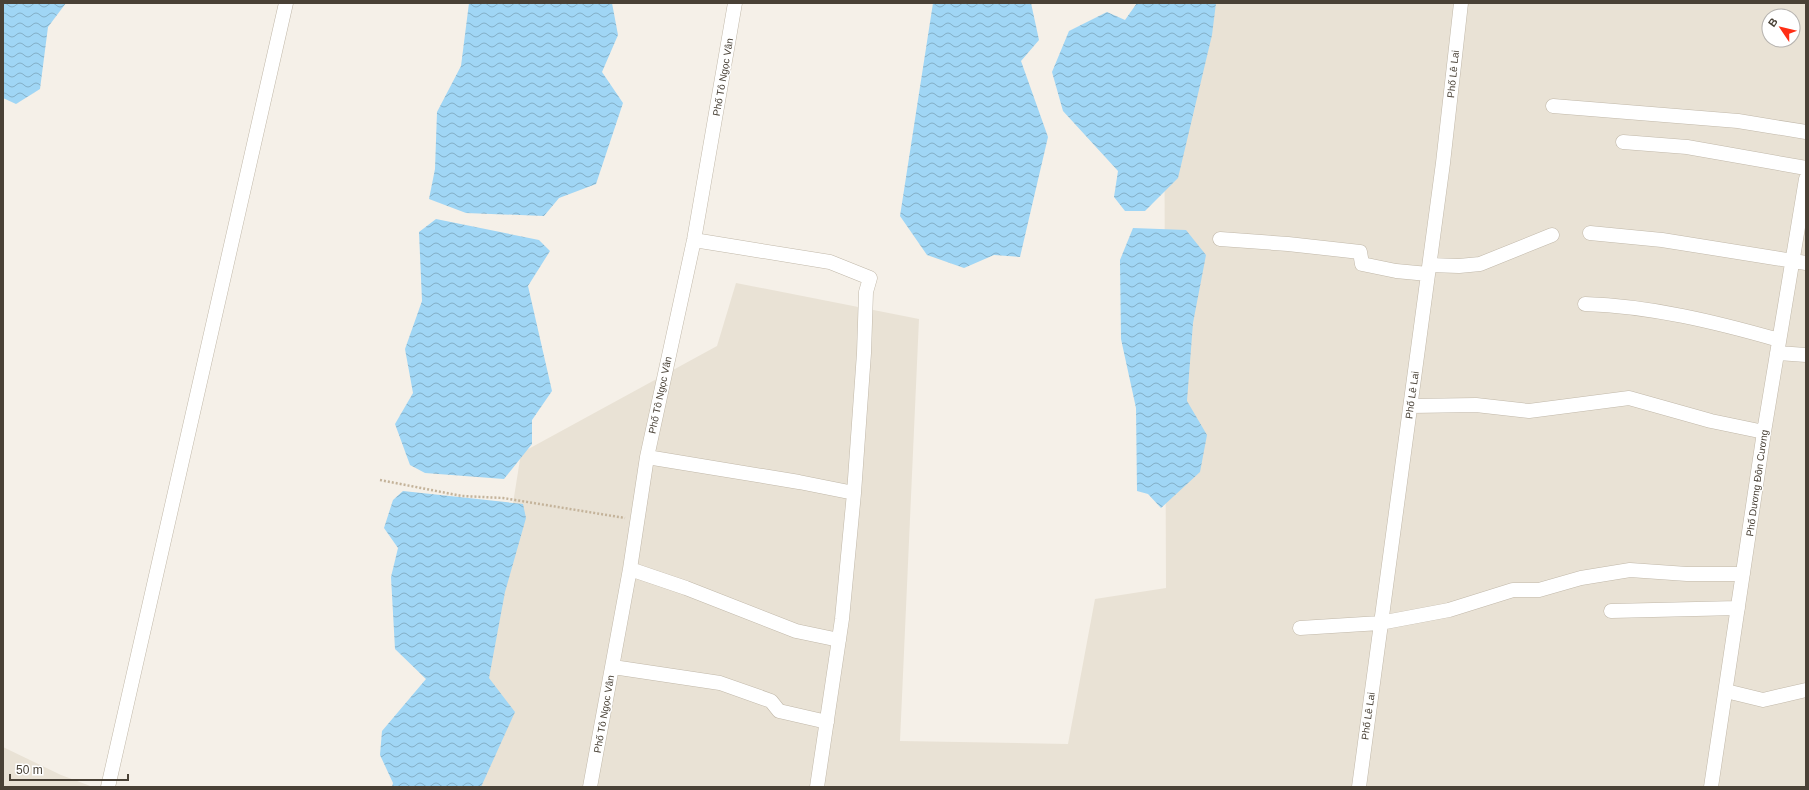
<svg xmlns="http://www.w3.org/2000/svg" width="1809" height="790" viewBox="0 0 1809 790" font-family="Arial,sans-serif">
	<defs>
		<pattern id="water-waves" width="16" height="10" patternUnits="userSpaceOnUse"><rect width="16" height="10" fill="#a0d6f5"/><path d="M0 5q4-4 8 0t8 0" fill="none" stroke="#84afc7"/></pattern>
	</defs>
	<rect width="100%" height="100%" fill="#f5f0e8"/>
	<path fill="#e9e2d5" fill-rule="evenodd" d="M1181,3H1806V787H457L472,762L521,453L717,346L736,283L919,319L900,741L1068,744L1095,599L1166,588L1164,33ZM1769,16H1793V40H1769Z
		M3,747L61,775L93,787H3Z"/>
	<path fill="url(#water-waves)" d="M3,3H66L48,27L40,89L16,104L3,98Z
		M469,3H612L618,35L602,72L623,103L596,184L559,198L544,216L466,213L429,199L435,169L437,112L461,66Z
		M933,3H1031L1039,40L1021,61L1048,137L1020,257L994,255L964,268L927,255L900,216Z
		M1137,3H1216L1212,35L1178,178L1145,211H1125L1114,197L1118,171L1063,111L1052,72L1069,31L1107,12L1125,20Z
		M436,219L539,240L550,251L528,286L552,391L532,420V444L504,479L425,473L410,465L395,424L413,393L405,349L422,301L419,232Z
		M1133,228L1186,230L1206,255L1193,323L1187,401L1207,435L1200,472L1161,508L1148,494L1137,491L1136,408L1121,339L1120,260Z
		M403,491L523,504L526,518L505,592L489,678L515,712L481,787H392L393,783L380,755L382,731L426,679L395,649L391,577L398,548L384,528L393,500Z"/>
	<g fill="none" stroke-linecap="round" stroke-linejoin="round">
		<g stroke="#c1b8a9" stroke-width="15">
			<path id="minor" d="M1553,106L1738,121L1806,132
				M1623,142L1687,147L1806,168
				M1590,233L1662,240L1806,263
				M1220,239L1288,244L1360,252L1362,264L1396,271L1428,274
				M694,240L830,262L870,278L866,292L864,353L854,493L842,619L817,787
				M1430,265L1459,266L1480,264L1552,235
				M1585,304C1650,306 1716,322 1779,340
				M1777,353L1806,355
				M1411,406L1476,405L1529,411L1629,398L1711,421L1764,432
				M647,457L799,482L854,493
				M630,569L686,588L796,631L839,640
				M1611,611L1738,608
				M1300,628L1380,623L1449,610L1513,590H1539L1581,578L1630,570L1687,574H1743
				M613,667L720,683L771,701L779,711L827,722
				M1726,691L1763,700L1806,690
				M108,787L286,3
				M590,787L630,569L647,457L694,240L735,3
				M1359,787L1443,163L1461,3
				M1711,787L1764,432L1806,179"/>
		</g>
		<path stroke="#c4b39a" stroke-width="2.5" stroke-dasharray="2 2" stroke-linecap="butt" d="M380,480L462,496L503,498L625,518"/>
		<use href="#minor" stroke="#fff" stroke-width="14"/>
	</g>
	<g text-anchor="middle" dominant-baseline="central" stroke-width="3" stroke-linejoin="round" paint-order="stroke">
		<g font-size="10" fill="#494136" stroke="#fff">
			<text transform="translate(1453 74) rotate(-84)">Phố Lê Lai</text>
			<text transform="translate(723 77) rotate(-80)">Phố Tô Ngọc Vân</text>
			<text transform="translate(660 395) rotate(-78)">Phố Tô Ngọc Vân</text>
			<text transform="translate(1412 395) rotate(-82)">Phố Lê Lai</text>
			<text transform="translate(1757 483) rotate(-82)">Phố Dương Đôn Cương</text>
			<text transform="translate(604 714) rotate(-80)">Phố Tô Ngọc Vân</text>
			<text transform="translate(1368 716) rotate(-82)">Phố Lê Lai</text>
		</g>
	</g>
	<rect width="1809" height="790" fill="none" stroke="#494136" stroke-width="8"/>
	<g transform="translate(1781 28) rotate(305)"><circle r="19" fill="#ffffff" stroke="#b6b3af"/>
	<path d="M0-3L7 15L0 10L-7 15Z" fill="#ff2e15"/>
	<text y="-6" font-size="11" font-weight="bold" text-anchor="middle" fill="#494136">B</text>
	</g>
	<path d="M10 774v6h118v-6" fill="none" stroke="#494136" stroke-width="2"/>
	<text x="16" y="774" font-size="12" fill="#494136" stroke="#ffffff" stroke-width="3" paint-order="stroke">50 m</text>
</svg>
